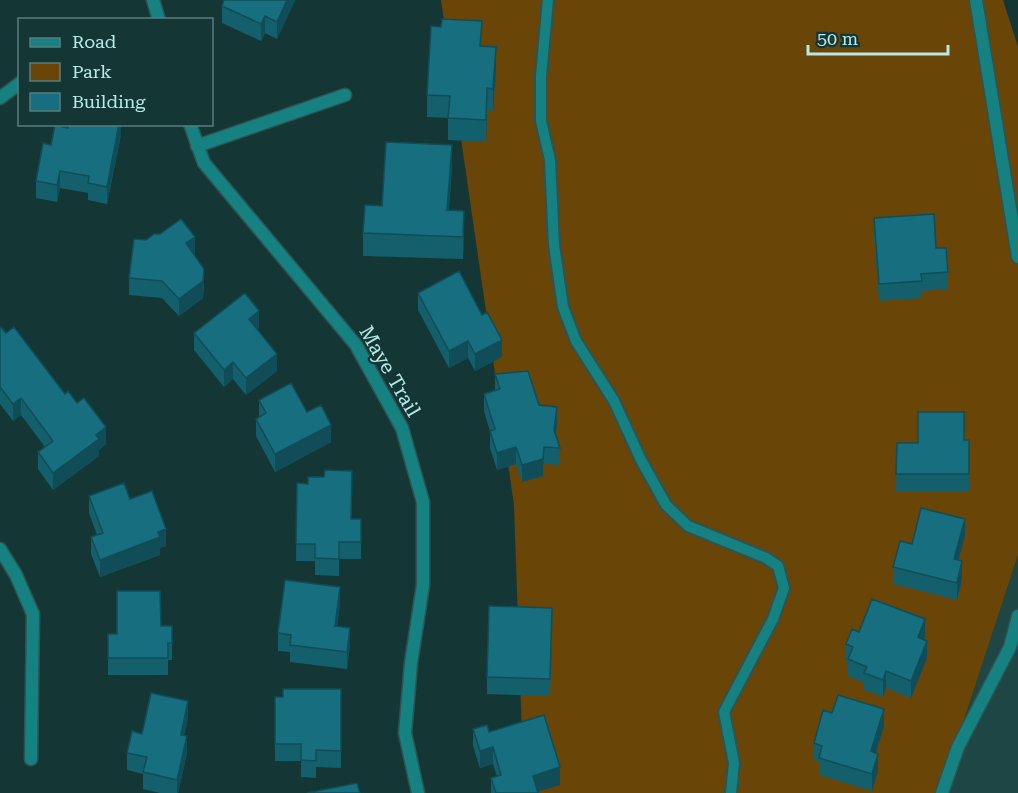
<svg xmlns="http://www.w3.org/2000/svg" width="1018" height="793" viewBox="0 0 1018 793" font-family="'Roboto Serif',serif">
	<rect width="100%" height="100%" fill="#143736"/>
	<path fill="#1d4645" d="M1018,555V793H940Z"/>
	<path fill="#694508" d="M441,0H1003L1018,47V555L940,793H524L514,505Z"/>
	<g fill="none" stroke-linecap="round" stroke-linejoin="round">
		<g stroke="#2e5352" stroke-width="14">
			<path id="service" d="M548,0L541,76V121L550,160L554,245L563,307L576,341L614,401L641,460L666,505L688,526L766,558L778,566L784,588L773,619L724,712L734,763L731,793"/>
		</g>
		<g stroke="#2e5352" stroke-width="15">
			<path id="minor" d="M153,0L159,20
				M976,0L1018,257
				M0,98L20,83
				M190,124L204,163L356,345L402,428L423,502V585L411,663L405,733L418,793
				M197,146L345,95
				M0,549L16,575L33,614L31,759
				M942,793L958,747L1010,647L1018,616"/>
		</g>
		<use href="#service" stroke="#158281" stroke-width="10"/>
		<use href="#minor" stroke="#158281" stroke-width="12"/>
	</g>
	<path fill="#145f6c" d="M295,0L277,39L265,33L261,41L222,23V6Z
		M482,46L496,69L493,111L487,110L486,142L448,140V118L427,117V95Z
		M95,124H121V135L107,204L88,200V193L60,188L57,202L36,198V181L51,145L68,128Z
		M452,167L449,210L464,233L463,259L363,256V233L382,206Z
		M874,218L936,248L948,272V289L922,291V298L879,301L874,235Z
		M146,240L195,254L194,255L204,286L203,298L179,316L162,298L129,295V278Z
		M418,293L502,357L475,371L468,358L449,368L418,310Z
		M0,327L65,394L106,444L99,450V456L53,490L38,469V452L45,447L21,415L13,421L0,404Z
		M259,328L257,329L277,371L246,395L233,379L224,387L194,350V333Z
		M495,374L539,405L557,424L556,435L560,448V465L544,464L543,476L522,482L516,464L497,470L490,448V431L484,411V394L495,390Z
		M259,400L307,412L331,442L275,472L256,436V419L259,417Z
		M969,440V491H896L897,443H918Z
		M297,483L308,484L352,519H361V559H339V576L315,575V561H296Z
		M89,496L130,499L166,546L160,548V555L100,577L91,554V537L97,535L89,513Z
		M965,536L958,560L962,579L957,600L893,584V567L912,544Z
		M340,604L337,626L350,645L347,669L290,662V652L278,651V633Z
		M552,625L550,696L487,694V677Z
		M161,626H172V660H168V675H108V634H117Z
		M859,632L925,636L924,640L927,658L911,698L886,688L883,697L864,690V683L848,676V662L846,661V644Z
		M341,689V768L316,767V778L301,777V761H275V697H283Z
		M832,713L884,726L876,753L878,771L872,791L819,775V762L814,760V743Z
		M188,718L184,736L187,753L178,793H160L143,789V774L127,770V753L142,734Z
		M473,729L489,732L560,785L537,791L538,793H491V778L497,776L493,764L480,768L473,746Z"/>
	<path fill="#104d58" d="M287,0H295V1L277,39V22Z
		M265,16V33L261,41V24Z
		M496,47V69L493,111V89Z
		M487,88V110L486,142V120Z
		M119,124H121V135L107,204V187Z
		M452,145V167L447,232V210Z
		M60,171V188L57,202V185Z
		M464,211V233L463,259V237Z
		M195,237V254L186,260V243Z
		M204,269L203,298L179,316V299Z
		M259,311V328L249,336V319Z
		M502,340V357L475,371V354Z
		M468,341V358L449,368V351Z
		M277,354V371L246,395V378Z
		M233,362V379L224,387V370Z
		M21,398V415L13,421V404Z
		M557,407V424L554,447V430Z
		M331,425V442L275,472V454Z
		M106,427V444L99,450V456L53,490V473Z
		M516,447V464L497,470V453Z
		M544,447L543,476L522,482V465Z
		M965,519V536L954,576V559Z
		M166,529V546L160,548V555L100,577V560L158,532Z
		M962,561V579L957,600V583Z
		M340,587V604L335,643V626Z
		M925,619V636L918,654V637Z
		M350,628V645L347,669V652Z
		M927,641V658L911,698V681Z
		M886,671V688L883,697V680Z
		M188,701V718L181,752V735Z
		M884,709V726L871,768V751Z
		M187,736V753L178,793H177V780Z
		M493,747V764L480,768V751Z
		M878,754V771L872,791V774Z
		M560,767V785L533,793V776Z"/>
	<path fill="#176e7e" stroke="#104d58" stroke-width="1.5" d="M224,0H287L277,22L265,16L261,24L222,6Z
		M442,19L482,21L480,46L496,47L493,89L487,88L486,120L448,118L450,96L427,95L431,26L441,27Z
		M69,124H119L107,187L88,183L89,176L60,171L57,185L36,181L43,143L51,145L55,125L68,128Z
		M386,142L452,145L447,210L464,211L463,237L363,233L365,205L382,206Z
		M934,214L936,248H946L948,272L921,274L922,281L879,284L874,218Z
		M181,219L195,237L186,243L204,269L203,281L179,299L162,281L129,278L134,239L146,240L154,234H160Z
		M459,271L482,315L487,312L502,340L475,354L468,341L449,351L418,293Z
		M245,293L259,311L249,319L277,354L246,378L233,362L224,370L194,333Z
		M0,327H1L6,333L14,327L65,394L68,391L77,403L84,398L106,427L96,435L99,439L53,473L38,452L53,441L21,398L13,404L0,387Z
		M528,371L539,405L557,407L554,430L560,448L544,447L543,459L522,465L516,447L497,453L490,431L495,429L484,394L500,389L495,374Z
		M291,383L307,412L321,405L331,425L275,454L256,419L266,413L259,400Z
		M918,412H964V440H969V474H896L897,443H918Z
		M325,470L352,471L351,519H361V542H339V559L315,558V544H296L297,483L308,484V477H324Z
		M124,483L130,499L152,491L166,529L158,532L160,537L100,560L91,537L103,533L89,496Z
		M921,508L965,519L954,559L962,561L957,583L893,567L900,541L912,544Z
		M285,580L340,587L335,626L350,628L347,652L290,645L291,635L278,633Z
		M117,591H160L161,626H172V643H168V658H108V634H117Z
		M872,599L925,619L918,637L927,641L911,681L886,671L883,680L864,673L867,667L848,659L853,647L846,644L852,629L859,632Z
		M489,606L552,608L550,679L487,677Z
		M283,689H341V751L316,750V761L301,760V744H275V697H283Z
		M151,693L188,701L181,735L187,736L177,780L143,772L147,757L127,753L132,731L142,734Z
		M838,695L884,709L871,751L878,754L872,774L819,758L822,746L814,743L823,710L832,713Z
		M544,715L560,767L533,776L538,793H496L491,778L501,775L493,747L480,751L473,729L487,725L489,732Z
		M357,783L360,793H307Z"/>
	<g text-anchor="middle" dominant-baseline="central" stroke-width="4.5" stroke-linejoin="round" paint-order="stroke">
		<g font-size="20" fill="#b8e9e7" stroke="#143736">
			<text transform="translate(390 371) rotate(60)">Maye Trail</text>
		</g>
	</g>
	<rect x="18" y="18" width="195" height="108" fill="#143736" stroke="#567e7d" stroke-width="1.5"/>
	<rect x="30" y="38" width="30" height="9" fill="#158281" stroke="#567e7d" stroke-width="1.5"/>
	<text x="72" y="48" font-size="18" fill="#b8e9e7">Road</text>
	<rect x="30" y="63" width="30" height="18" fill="#694508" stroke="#567e7d" stroke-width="1.5"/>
	<text x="72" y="78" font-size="18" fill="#b8e9e7">Park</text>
	<rect x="30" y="93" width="30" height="18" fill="#176e7e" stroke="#567e7d" stroke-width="1.5"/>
	<text x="72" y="108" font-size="18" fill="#b8e9e7">Building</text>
	<path d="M808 45v9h140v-9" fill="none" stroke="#b8e9e7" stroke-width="3"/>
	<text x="817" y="45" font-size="18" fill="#b8e9e7" stroke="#143736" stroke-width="4.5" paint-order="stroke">50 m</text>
</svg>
